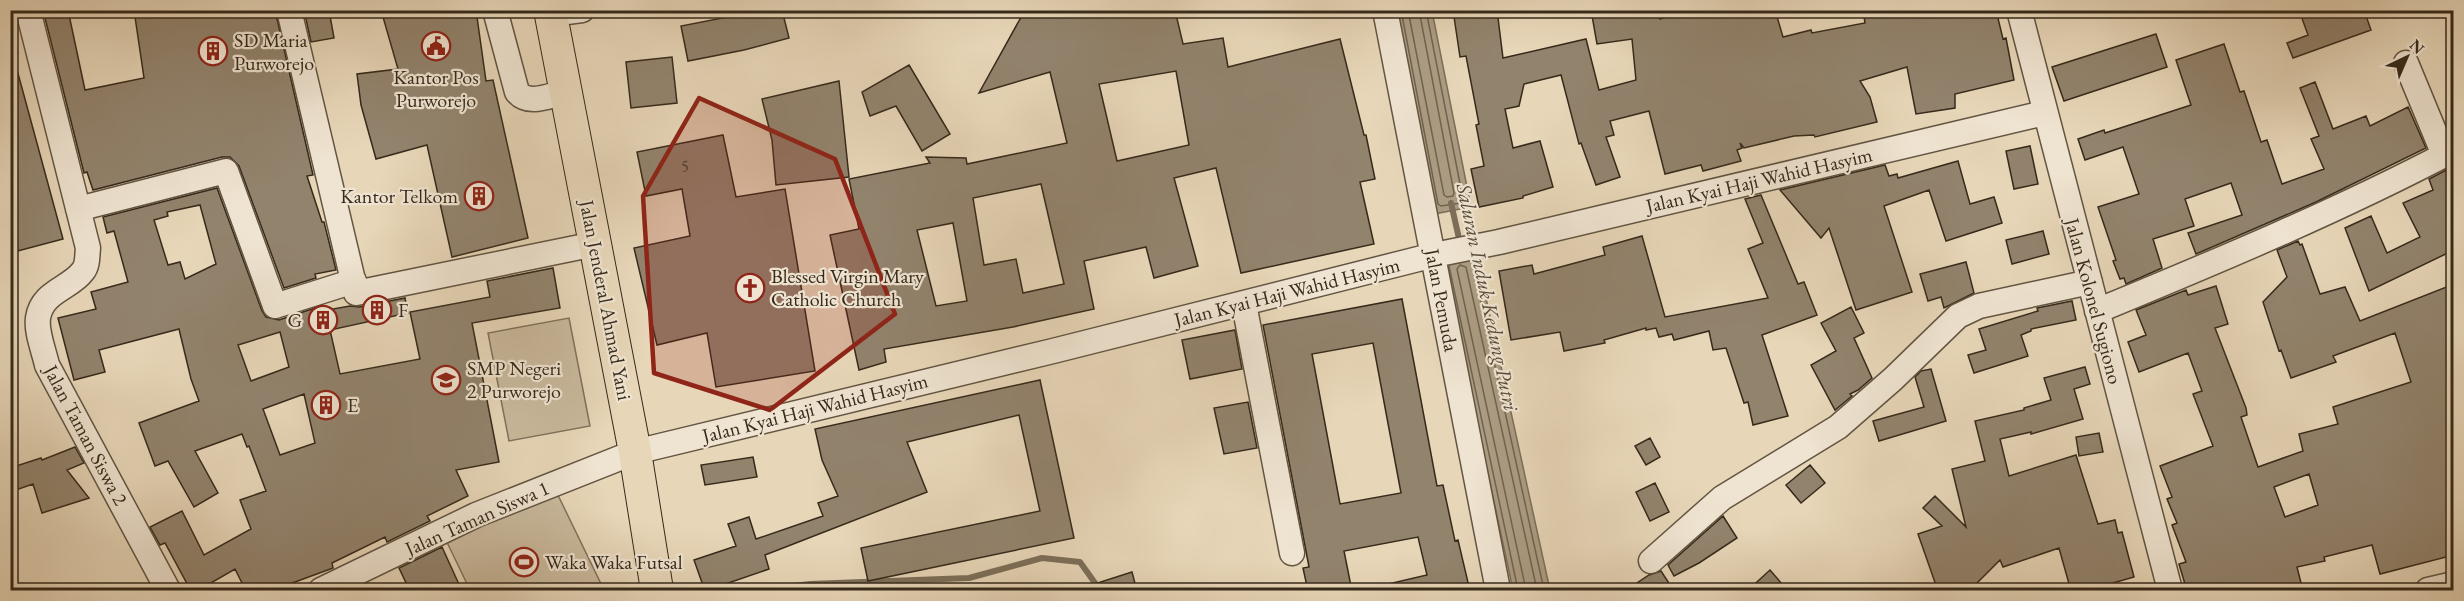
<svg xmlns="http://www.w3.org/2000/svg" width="2464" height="601" viewBox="0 0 2464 601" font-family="'EB Garamond',serif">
	<rect width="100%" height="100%" fill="#e7d6b8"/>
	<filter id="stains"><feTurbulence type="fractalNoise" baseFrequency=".00333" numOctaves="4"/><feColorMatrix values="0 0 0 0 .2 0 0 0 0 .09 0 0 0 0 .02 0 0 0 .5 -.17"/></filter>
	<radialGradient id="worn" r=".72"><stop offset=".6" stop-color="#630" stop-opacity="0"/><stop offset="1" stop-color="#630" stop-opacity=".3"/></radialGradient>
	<path fill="#c9b99d" stroke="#80725c" stroke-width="1.5" d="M569,318L590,426L509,441L488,333Z
		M556,491L604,590H470L443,534Z"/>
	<path fill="#ab9c83" stroke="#7c6e59" stroke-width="1.5" d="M1394,11H1432L1471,207L1434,214Z
		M1475,248L1550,590H1513L1441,255Z"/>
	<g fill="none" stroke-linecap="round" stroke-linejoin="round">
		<path stroke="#70634f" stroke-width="1.5" d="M1401,10L1438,204L1441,206L1461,203L1463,199L1426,10
			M1408,10L1444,195L1447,197L1453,196L1454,193L1419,10
			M1472,261L1544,590
			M1449,266L1518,590
			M1526,590L1457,269L1460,265L1466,267L1537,590"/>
		<path stroke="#7c6e59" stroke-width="6" d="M1451,203L1460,243
			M757,590L810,584L969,578L1042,558L1080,562L1100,590"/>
	</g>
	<path fill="#92836d" stroke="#362a1b" stroke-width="1.5" fill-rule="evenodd" d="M43,10H68L85,90L144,78L134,10H275L313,175L307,176L322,222H324L336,270L315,274L316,278L284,288L239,166L230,157H222L93,190L87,172L84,173Z
		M304,10H329L334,38L311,42Z
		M381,10H399L400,15L422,10H476L486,81L493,80L528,238L452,257L427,145L376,159L361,105L357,74L398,69Z
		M742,10H782L789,38L744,50L688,61L681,26L743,14Z
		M1025,10H1175L1183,44L1223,38L1228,67L1340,39L1364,135H1366L1375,179L1360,182L1374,244L1241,273L1216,168L1174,178L1198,266L1154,278L1146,247L1084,261L1094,309L1013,327L884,349L886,362L859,370L830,235L859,229L849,179L930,163L926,157L966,158L967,164L1067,143L1050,72L979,93ZM1176,71L1189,145L1117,161L1099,84ZM1041,184L1064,284L1023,293L1016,259L984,265L973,198ZM953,223L967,301L936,306L917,230Z
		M1453,10H1497L1503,58L1586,39L1599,90L1636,80L1632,39L1597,44L1591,10H1659L1660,19L1688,10H1775L1783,37L1811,30L1812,33L1865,23L1863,10H1996L2003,39L2006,38L2014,80L1955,94V108L1916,114L1907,67L1860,81L1870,97L1877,122L1815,137L1814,135L1794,136L1744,148L1740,143L1742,148L1737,150L1741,161L1703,171L1701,165L1665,174L1649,111L1610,121L1614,135L1606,137L1620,177L1596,185L1581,143L1579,144L1561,75L1524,84L1519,106L1505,109L1513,148L1540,141L1553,187L1523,196V198L1479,207L1471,169L1484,166L1476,125L1479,124L1466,56L1460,57Z
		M2299,10H2364L2371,30L2293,58L2287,43L2308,35Z
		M2156,34L2167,67L2064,101L2052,67Z
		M2224,44L2240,92L2244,91L2261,142L2267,140L2282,184L2324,169L2311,139L2319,136L2300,88L2315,82L2333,129L2366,116L2370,126L2408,107L2426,148L2316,202L2196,254L2188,233L2242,215L2231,183L2185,199L2194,226L2153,239L2162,268L2126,284L2124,278L2120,279L2113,261L2116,260L2098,207L2139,194L2124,150L2123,147L2085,160L2078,139L2104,130L2105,133L2191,105L2176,60Z
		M672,57L677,103L631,108L626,62Z
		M909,65L950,134L922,151L896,106L870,116L862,92Z
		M10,66H16L63,239L10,253V212L15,211L10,194Z
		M839,81L849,177L776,185L772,140L762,99Z
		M723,135L736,197L785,189L815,371L716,387L707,333L657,345L634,248L690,236L682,189L646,196L637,152Z
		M2030,146L2038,184L2014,189L2006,151Z
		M1958,161L1970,204L1994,197L2002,223L1946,241L1929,190L1884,206L1912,292L1856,310L1829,228L1821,238L1780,190L1885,165L1889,176L1897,174L1898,178Z
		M2454,166V250L2369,291L2345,228L2371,216L2387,253L2420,237L2403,203L2433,190L2429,179Z
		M217,188L262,311L266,317L279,320L321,306L322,311L350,306L359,307L405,298L408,313L330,330L340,374L420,359L410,312L490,297L487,281L553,268L560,308L472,323L499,462L456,470L468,496L427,516L430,521L387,542L385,537L332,563L333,568L276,589L273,584L262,591H246L235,569L197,591H191L165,543L160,545L150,527L182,511L204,555L251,529L240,500L266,491L249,446L247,447L242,434L195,451L218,493L194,507L168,461L155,466L139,423L199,401L191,379L179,329L99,350L105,372L74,380L58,318L96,309L91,292L128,282L114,231L107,233L103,217ZM200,205L216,264L185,279L180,262L168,265L154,220L168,216L167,212ZM280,332L289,367L251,381L238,345ZM304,394L315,443L280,455L263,409Z
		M1761,195L1798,284L1804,282L1817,315L1762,335L1788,416L1753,425L1748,402L1744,403L1726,348L1713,350L1709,331L1674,340L1672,334L1659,337L1656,328L1646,330V328L1604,340L1605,343L1564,351L1560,332L1511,340L1499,271L1532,265L1534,274L1605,255L1603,247L1642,236L1665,317L1768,298L1748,249L1763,243L1745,199Z
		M2043,231L2049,254L2012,264L2006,240Z
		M2298,241L2300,245L2302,244L2320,294L2345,287L2360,321L2454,284V555L2380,574L2372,545L2324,557L2325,561L2297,567L2303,591H2187L2179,564L2186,562L2172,525L2177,523L2167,499L2172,497L2160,466L2213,446L2193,394L2202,391L2188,353L2139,372L2128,342L2146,335L2136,310L2186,290L2188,295L2216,286L2228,324L2215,328L2246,408L2247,415L2241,417L2258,467L2303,451L2299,434L2338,424L2333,407L2411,382L2395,333L2333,356L2336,362L2291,378L2281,350L2279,351L2263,302L2287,277L2277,250ZM2309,474L2318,505L2285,517L2274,487Z
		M1966,262L1974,293L1944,308L1941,297L1928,301L1920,274Z
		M1402,299L1437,486L1443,485L1455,541L1458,540L1470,591H1389L1388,584L1427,575L1418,537L1344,551L1352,591H1308L1303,568L1309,567L1263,325ZM1373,343L1401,493L1340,504L1312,354Z
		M2072,301L2076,320L2031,329V331L2021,335L2028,356L1974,373L1968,355L1986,350L1979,329L2038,311L2037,308Z
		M1851,307L1864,333L1854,338L1872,378L1858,390L1850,394L1852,396L1835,410L1811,365L1836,351L1821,323Z
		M1235,330L1242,369L1190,379L1182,340Z
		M2085,367L2090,384L2074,389L2083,419L2031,434V432L2000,439L2009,476L2076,455L2098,524L2115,520L2118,533L2122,532L2134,577L2085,591H2071L2059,548L2003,567L2000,560L1969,591H1938L1918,534L1942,526L1923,508L1935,496L1966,527L1952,469L1985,461L1975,421L2024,410V408L2051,400L2044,378Z
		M1931,369L1946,421L1879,441L1873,421L1924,407L1915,377L1921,371Z
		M1040,380L1074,538L868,581L861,548L1040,511L1019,415L907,442L927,492L765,555L769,569L705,591L694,560L736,546L728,524L749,517L756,539L823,516L818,503L838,496L822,460L815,429Z
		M1248,402L1257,448L1224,454L1214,408Z
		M2099,433L2103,452L2079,456L2076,437Z
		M1650,438L1660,457L1646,465L1635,446Z
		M75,447L84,463L67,470L89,498L42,513L33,484L10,492V468L41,458L42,460Z
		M753,457L757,477L705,485L701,465Z
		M1810,465L1825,483L1801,503L1786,485Z
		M1655,483L1669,512L1650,521L1636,492Z
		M1723,516L1737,538L1699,563L1674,576L1668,565Z
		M442,547L462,591H410L399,568Z
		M1770,570L1788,591H1747Z
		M1661,571L1674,591H1625L1649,575Z
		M1132,572L1137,591H1085V587Z"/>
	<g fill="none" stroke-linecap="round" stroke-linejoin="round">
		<g stroke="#625542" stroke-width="27">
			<path id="minor" d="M28,10L88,248C87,256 88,265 83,271C70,289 42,291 38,318C36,332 44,351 47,365L168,590
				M289,10L356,293L595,244
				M495,10L517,92C529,106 550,95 566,92
				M1385,10L1498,590
				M2019,10L2170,590
				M551,14L582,10
				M2406,63L2444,155
				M78,209L226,171L275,306L354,281
				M1244,304L1292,553
				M2097,311C2218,261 2338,211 2454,150
				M1651,561L1722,498L1838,427L1893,379L1958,316L1979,306L2090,282
				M321,590L476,515L635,452L1053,351L1434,255L1499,242L2044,113
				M2428,590L2454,584"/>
		</g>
		<g stroke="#362a1b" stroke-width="34">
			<path id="major" d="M550,10L635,452L657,590"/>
		</g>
		<use href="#minor" stroke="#efe4d1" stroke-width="24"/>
		<use href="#major" stroke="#e7d6b8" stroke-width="32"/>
	</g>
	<path fill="#8f2418" fill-opacity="0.2" stroke="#8f2418" stroke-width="4.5" stroke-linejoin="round" d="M699,98L835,159L895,314L770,410L654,373L643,196Z"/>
	<defs>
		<g id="civic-ring" transform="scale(1.5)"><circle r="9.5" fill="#efe4d1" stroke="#8f2418" stroke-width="1.5"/><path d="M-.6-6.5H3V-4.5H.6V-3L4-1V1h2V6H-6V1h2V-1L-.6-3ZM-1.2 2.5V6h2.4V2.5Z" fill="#8f2418"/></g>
		<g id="building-ring" transform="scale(1.5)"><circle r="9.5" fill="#efe4d1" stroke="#8f2418" stroke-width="1.5"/><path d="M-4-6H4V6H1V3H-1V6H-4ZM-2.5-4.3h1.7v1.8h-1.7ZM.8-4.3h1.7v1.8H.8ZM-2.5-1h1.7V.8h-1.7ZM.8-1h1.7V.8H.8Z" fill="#8f2418"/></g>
		<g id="church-ring" transform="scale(1.5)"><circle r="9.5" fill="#efe4d1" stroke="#8f2418" stroke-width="1.5"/><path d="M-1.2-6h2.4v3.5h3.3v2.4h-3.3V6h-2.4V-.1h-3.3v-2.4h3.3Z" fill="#8f2418"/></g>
		<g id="school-ring" transform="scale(1.5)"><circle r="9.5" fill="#efe4d1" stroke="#8f2418" stroke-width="1.5"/><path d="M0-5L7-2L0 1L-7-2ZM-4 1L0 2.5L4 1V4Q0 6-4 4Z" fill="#8f2418"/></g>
		<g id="stadium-ring" transform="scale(1.5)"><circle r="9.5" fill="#efe4d1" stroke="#8f2418" stroke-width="1.5"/><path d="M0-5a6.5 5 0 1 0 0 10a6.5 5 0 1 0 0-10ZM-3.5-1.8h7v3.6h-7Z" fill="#8f2418"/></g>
	</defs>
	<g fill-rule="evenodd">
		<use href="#civic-ring" x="436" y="46"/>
		<use href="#building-ring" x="213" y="51"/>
		<use href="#building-ring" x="479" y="196"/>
		<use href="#church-ring" x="750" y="288"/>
		<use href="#building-ring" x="377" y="310"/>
		<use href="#building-ring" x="323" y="320"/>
		<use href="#school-ring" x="446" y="380"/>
		<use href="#building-ring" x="326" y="405"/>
		<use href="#stadium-ring" x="524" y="562"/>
	</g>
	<g text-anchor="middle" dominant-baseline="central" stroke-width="4.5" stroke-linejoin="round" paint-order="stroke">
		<g font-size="16" fill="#4d4030">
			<text x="685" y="166">5</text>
		</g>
		<g font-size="20" fill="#362a1b" stroke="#efe4d1" text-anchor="start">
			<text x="234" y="40">SD Maria<tspan x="234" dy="23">Purworejo</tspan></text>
			<text x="436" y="77" text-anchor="middle">Kantor Pos<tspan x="436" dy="23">Purworejo</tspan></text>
			<text x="458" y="196" text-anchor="end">Kantor Telkom</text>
			<text x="771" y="276">Blessed Virgin Mary<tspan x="771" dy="23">Catholic Church</tspan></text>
			<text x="398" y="310">F</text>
			<text x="302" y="320" text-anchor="end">G</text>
			<text x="467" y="368">SMP Negeri<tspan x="467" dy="23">2 Purworejo</tspan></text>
			<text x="347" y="405">E</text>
			<text x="545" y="562">Waka Waka Futsal</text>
		</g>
		<g font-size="20" fill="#362a1b" stroke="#efe4d1">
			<text transform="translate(1759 180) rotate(-13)">Jalan Kyai Haji Wahid Hasyim</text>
			<text transform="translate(1287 292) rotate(-14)">Jalan Kyai Haji Wahid Hasyim</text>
			<text transform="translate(606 300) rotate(79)">Jalan Jenderal Ahmad Yani</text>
			<text transform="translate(1442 300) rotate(79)">Jalan Pemuda</text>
			<text transform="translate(2094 301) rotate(75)">Jalan Kolonel Sugiono</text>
			<text transform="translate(815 408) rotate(-14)">Jalan Kyai Haji Wahid Hasyim</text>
			<text transform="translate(86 435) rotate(62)">Jalan Taman Siswa 2</text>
			<text transform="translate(477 518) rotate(-24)">Jalan Taman Siswa 1</text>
		</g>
		<g font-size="21" font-style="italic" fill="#594c3a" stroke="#efe4d1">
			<text transform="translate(1488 297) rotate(78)">Saluran Induk Kedung Putri</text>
		</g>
	</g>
	<rect width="2464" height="601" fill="none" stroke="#e7d6b8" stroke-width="36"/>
	<rect x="12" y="12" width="2440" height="577" fill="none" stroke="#362a1b" stroke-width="3"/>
	<rect x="18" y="18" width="2428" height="565" fill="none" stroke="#362a1b" stroke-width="1.5"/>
	<g transform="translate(2407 57) rotate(44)" stroke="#efe4d1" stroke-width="4.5" paint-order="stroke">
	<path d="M0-4.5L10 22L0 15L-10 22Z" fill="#362a1b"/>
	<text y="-9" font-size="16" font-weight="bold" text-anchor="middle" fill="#362a1b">N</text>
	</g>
	<rect width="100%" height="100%" filter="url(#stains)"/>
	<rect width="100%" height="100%" fill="url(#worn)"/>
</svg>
